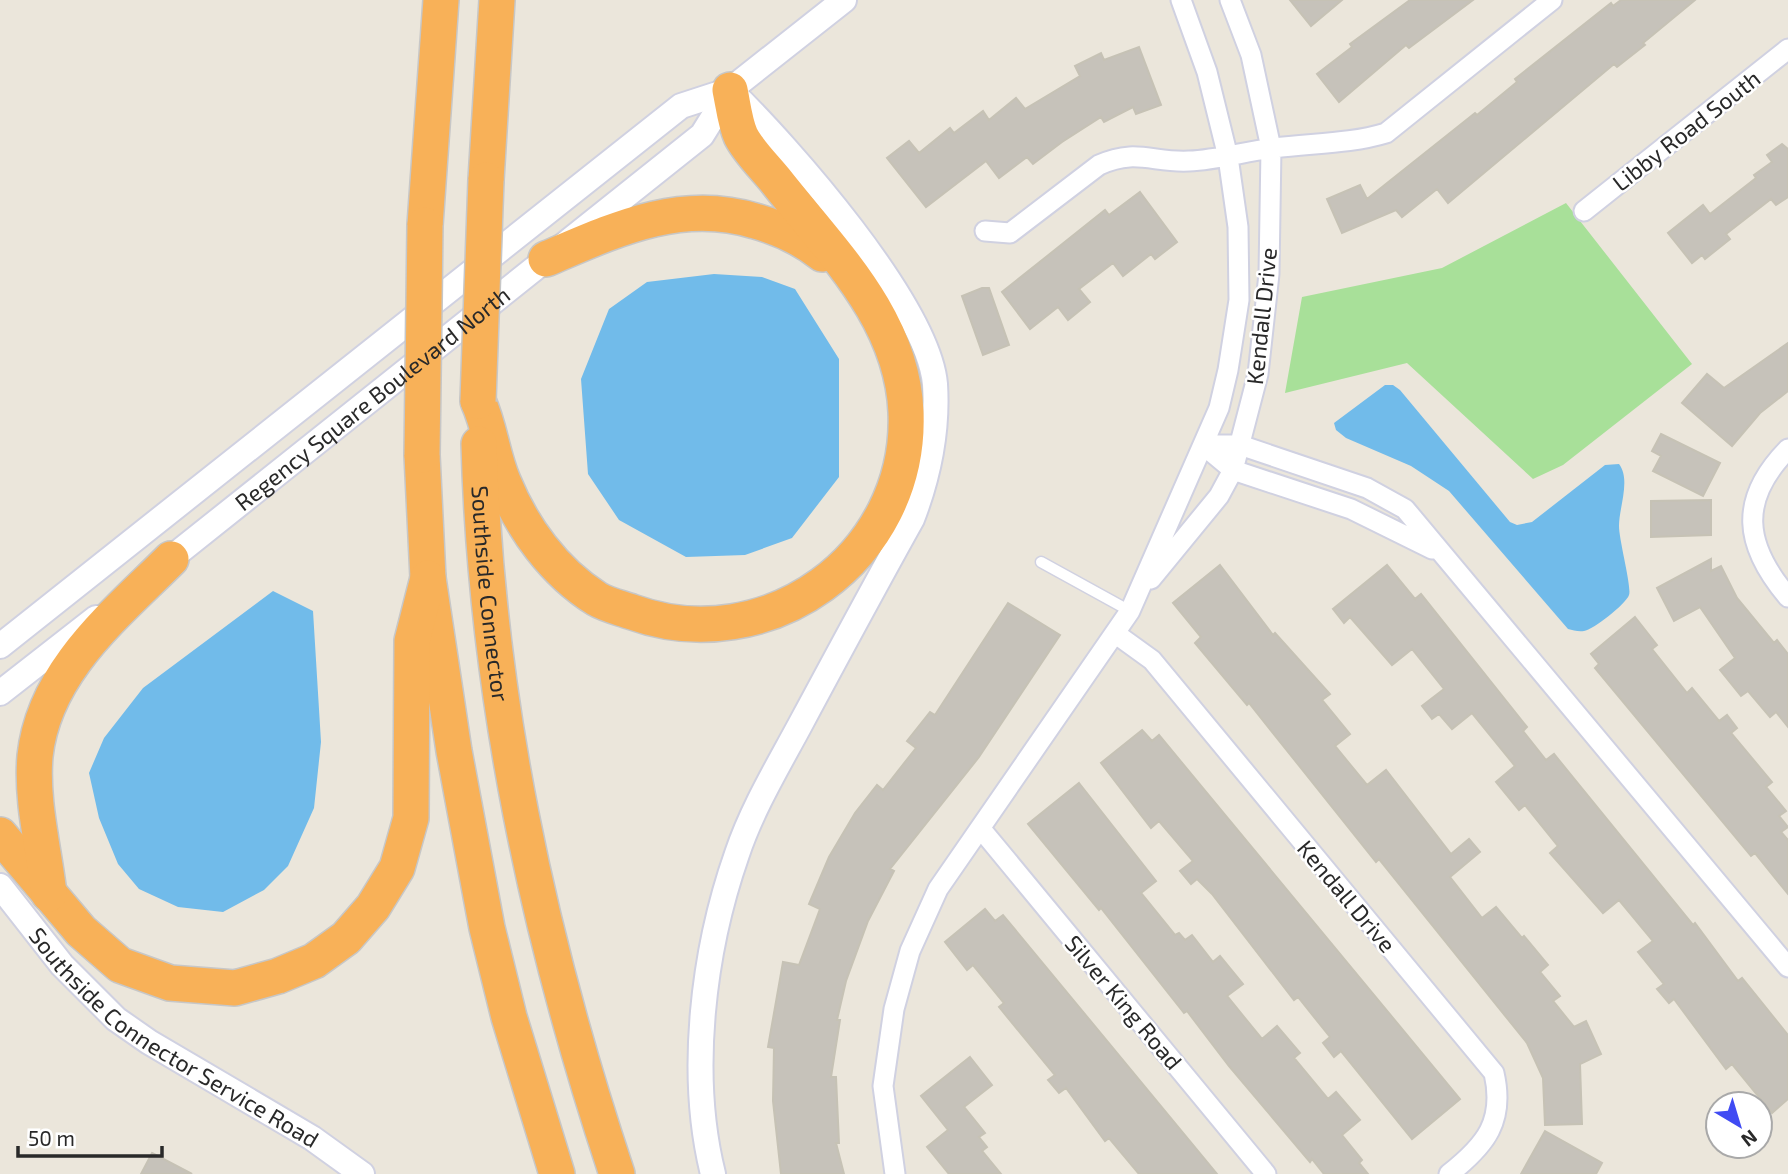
<svg xmlns="http://www.w3.org/2000/svg" width="1788" height="1174" viewBox="0 0 1788 1174" font-family="'Exo 2',sans-serif">
	<rect width="100%" height="100%" fill="#ebe6db"/>
	<path fill="#a8e099" d="M1566,203L1692,364L1563,465L1533,479L1407,363L1285,393L1302,297L1442,268Z"/>
	<path fill="#71bbea" d="M714,274L762,277L795,289L839,359V477L792,538L745,555L686,557L619,520L588,474L581,379L609,309L647,282Z
		M1385,385H1393L1400,390L1510,522L1517,525L1532,522L1605,465L1619,464C1631,480 1619,507 1619,526C1619,540 1632,588 1629,595C1626,604 1593,630 1584,631C1578,632 1573,630 1568,629L1449,491L1411,466L1346,438L1336,430L1334,423Z
		M273,591L313,611L321,742L314,808L288,866L264,890L223,912L178,907L139,889L118,864L99,818L89,773L104,738L143,688Z"/>
	<path fill="#c6c2ba" stroke="#c6c2b5" stroke-width="2" d="M1290,0H1342L1311,26Z
		M1410,0H1473L1409,48L1406,45L1339,102L1317,74L1352,47L1350,44Z
		M1621,0H1695L1643,43L1645,45L1617,67L1614,64L1448,203L1437,189L1402,217L1396,210L1342,233L1327,199L1360,185L1367,199L1475,113L1477,115L1517,82L1515,79L1611,3L1613,6Z
		M1139,47L1161,105L1136,114L1133,107L1104,122L1101,117L1062,142L1033,164L1027,157L999,178L986,161L926,207L887,158L909,141L919,153L950,128L954,133L983,111L989,120L1016,98L1025,109L1080,76L1075,66L1101,53L1104,60Z
		M1782,144L1788,149V197L1776,205L1771,199L1726,234L1730,239L1705,259L1702,255L1692,263L1668,233L1703,205L1710,214L1756,178L1754,175L1772,162L1767,155Z
		M1140,192L1177,242L1155,259L1151,254L1123,276L1113,263L1079,289L1090,302L1068,320L1058,307L1030,329L1002,292L1105,210L1109,215Z
		M982,288H989L1009,345L983,355L962,296Z
		M1788,343V391L1760,413L1732,446L1682,403L1707,374L1724,388Z
		M1661,434L1720,463L1703,496L1653,471L1661,456L1652,451Z
		M1711,500V535L1651,537V501Z
		M1711,559V571L1721,566L1737,598L1774,643L1777,640L1788,654V727L1776,712L1770,717L1748,691L1741,696L1720,670L1735,658L1700,607L1674,621L1657,588Z
		M1220,565L1273,635L1275,633L1330,694L1322,700L1350,734L1335,746L1367,785L1386,770L1451,854L1469,839L1480,852L1450,877L1482,918L1496,907L1522,938L1524,936L1548,965L1540,972L1560,996L1553,1001L1574,1027L1586,1021L1601,1054L1580,1064L1582,1124L1545,1125L1543,1078L1527,1043L1379,859L1376,862L1249,703L1247,705L1195,643L1201,637L1173,603Z
		M1387,565L1415,599L1421,594L1527,727L1523,731L1546,760L1554,754L1693,925L1695,923L1738,981L1742,978L1788,1035V1099L1772,1113L1732,1064L1726,1069L1674,999L1669,1003L1657,989L1664,984L1638,952L1653,941L1619,900L1603,913L1550,853L1558,846L1525,805L1519,810L1496,782L1515,766L1472,713L1452,729L1439,714L1432,719L1422,706L1444,689L1412,649L1392,665L1350,617L1344,623L1333,609Z
		M1008,603L1060,635L979,757L890,869L894,871L868,921L846,981L837,1020H840L831,1077H836L839,1143H836L844,1174H781L773,1101L774,1048L768,1047L783,962L799,965L820,909L809,904L829,857L855,813L877,785L883,790L916,748L907,741L930,712L935,715Z
		M1635,617L1657,645L1652,649L1687,693L1692,688L1719,721L1727,715L1737,728L1731,733L1772,782L1766,787L1786,811L1779,816L1788,827L1781,832L1788,840V894L1755,853L1751,856L1595,668L1599,664L1591,654Z
		M1142,730L1152,741L1159,735L1460,1099L1412,1139L1341,1051L1334,1057L1323,1043L1330,1037L1298,997L1294,1000L1212,894L1197,879L1191,884L1180,871L1193,861L1159,821L1151,828L1101,763Z
		M1079,783L1156,881L1141,893L1175,935L1179,933L1185,940L1192,935L1213,962L1220,956L1243,984L1227,996L1262,1039L1277,1026L1300,1053L1294,1058L1328,1099L1336,1092L1360,1120L1342,1135L1362,1160L1359,1163L1368,1174H1324L1312,1159L1310,1162L1229,1066L1187,1011L1184,1013L1101,908L1099,910L1028,824Z
		M985,909L995,921L1003,915L1217,1174H1139L1109,1138L1105,1141L1066,1088L1059,1093L1048,1080L1055,1075L999,1007L1004,1003L973,965L967,970L945,942Z
		M970,1057L992,1085L964,1107L985,1133L979,1137L987,1147L982,1151L1001,1174H949L927,1147L948,1130L921,1096Z
		M1545,1131L1602,1163L1596,1174H1521Z
		M152,1153L192,1174H141Z"/>
	<g fill="none" stroke-linecap="round" stroke-linejoin="round">
		<g stroke="#d0d1e1" stroke-width="13">
			<path id="service" d="M1041,562L1130,611"/>
		</g>
		<g stroke="#d0d1e1" stroke-width="23">
			<path id="minor" d="M1584,211L1788,49
				M985,231L1010,233L1099,165C1136,148 1153,163 1189,161C1218,160 1246,151 1274,148C1312,143 1350,144 1386,133L1552,0
				M1203,445H1240L1367,488L1405,509L1788,967
				M1203,445L1233,470L1351,509L1432,549
				M1788,449C1738,500 1744,545 1788,597
				M1151,579L1219,496L1233,470L1258,374L1269,274L1271,148L1251,55L1230,0
				M1116,634L1152,660L1494,1073C1505,1121 1486,1145 1449,1174
				M981,829L1266,1174
				M895,1174L883,1086L894,1009L910,951L938,889L1130,611L1219,408L1228,370L1239,300L1238,227L1228,157L1207,72L1181,0"/>
		</g>
		<g stroke="#d0d1e1" stroke-width="28">
			<g id="tertiary">
				<path id="s1" d="M160,567L702,135L730,90L844,0"/>
				<path d="M0,646L681,106L730,90"/>
				<path d="M0,693L96,618"/>
				<path id="s2" d="M0,886L62,965L116,1019L149,1042L312,1138L362,1174"/>
				<path d="M713,1174C688,1074 703,951 737,854C752,809 778,766 800,725C837,656 874,587 912,519C929,475 938,431 935,384C928,305 788,146 730,90"/>
			</g>
		</g>
		<g stroke="#c7c7c7" stroke-width="38">
			<g id="motorway">
				<path d="M486,180L497,0"/>
				<path d="M425,225L441,0"/>
				<path d="M546,259C614,230 680,198 755,221C780,228 801,237 822,254"/>
				<path d="M478,401C490,427 492,455 503,481C522,528 554,572 597,599C607,605 621,608 632,612C767,661 912,557 906,412C902,318 832,252 777,182C766,168 749,152 741,136C735,123 733,104 730,90"/>
				<path id="s3" d="M479,444C486,695 538,937 617,1174"/>
				<path d="M422,455L428,578L454,751L487,928L509,1017L557,1174"/>
				<path d="M0,835L81,931L120,965L170,983L235,988L278,976L314,961L346,938L373,907L397,868L411,818L412,641L428,578"/>
				<path d="M49,894C44,849 31,802 35,756C44,671 115,615 171,559"/>
			</g>
		</g>
		<use href="#service" stroke="#fff" stroke-width="10"/>
		<use href="#minor" stroke="#fff" stroke-width="19"/>
		<use href="#tertiary" stroke="#fff" stroke-width="24"/>
		<use href="#motorway" stroke="#f8b158" stroke-width="35"/>
		<g stroke="#c7c7c7" stroke-width="38" stroke-linecap="butt">
			<path id="motorway-bridge" d="M478,401L486,180
				M422,455L425,225"/>
		</g>
		<use href="#motorway-bridge" stroke="#f8b158" stroke-width="35"/>
	</g>
	<g text-anchor="middle" dominant-baseline="central" stroke-width="5" stroke-linejoin="round" paint-order="stroke">
		<g font-size="23" fill="#292929" stroke="#fff">
			<text transform="translate(1686 130) rotate(-38)">Libby Road South</text>
			<text transform="translate(1261 316) rotate(-84)">Kendall Drive</text>
			<text stroke="none"><textPath href="#s1" startOffset="271">Regency Square Boulevard North</textPath></text>
			<text stroke="none"><textPath href="#s3" startOffset="150">Southside Connector</textPath></text>
			<text transform="translate(1347 896) rotate(50)">Kendall Drive</text>
			<text transform="translate(1124 1002) rotate(50)">Silver King Road</text>
			<text stroke="none"><textPath href="#s2" startOffset="234">Southside Connector Service Road</textPath></text>
		</g>
	</g>
	<g transform="translate(1739 1125) rotate(142)"><circle r="33" fill="#ffffff" stroke="#a9a9a9" stroke-width="2"/>
	<path d="M0-5L12 26L0 18L-12 26Z" fill="#404bf3"/>
	<text y="-10" font-size="19" font-weight="bold" text-anchor="middle" fill="#292929">N</text>
	</g>
	<path d="M18 1146v10h144v-10" fill="none" stroke="#292929" stroke-width="3.5"/>
	<text x="28" y="1146" font-size="21" fill="#292929" stroke="#ffffff" stroke-width="5" paint-order="stroke">50 m</text>
</svg>
